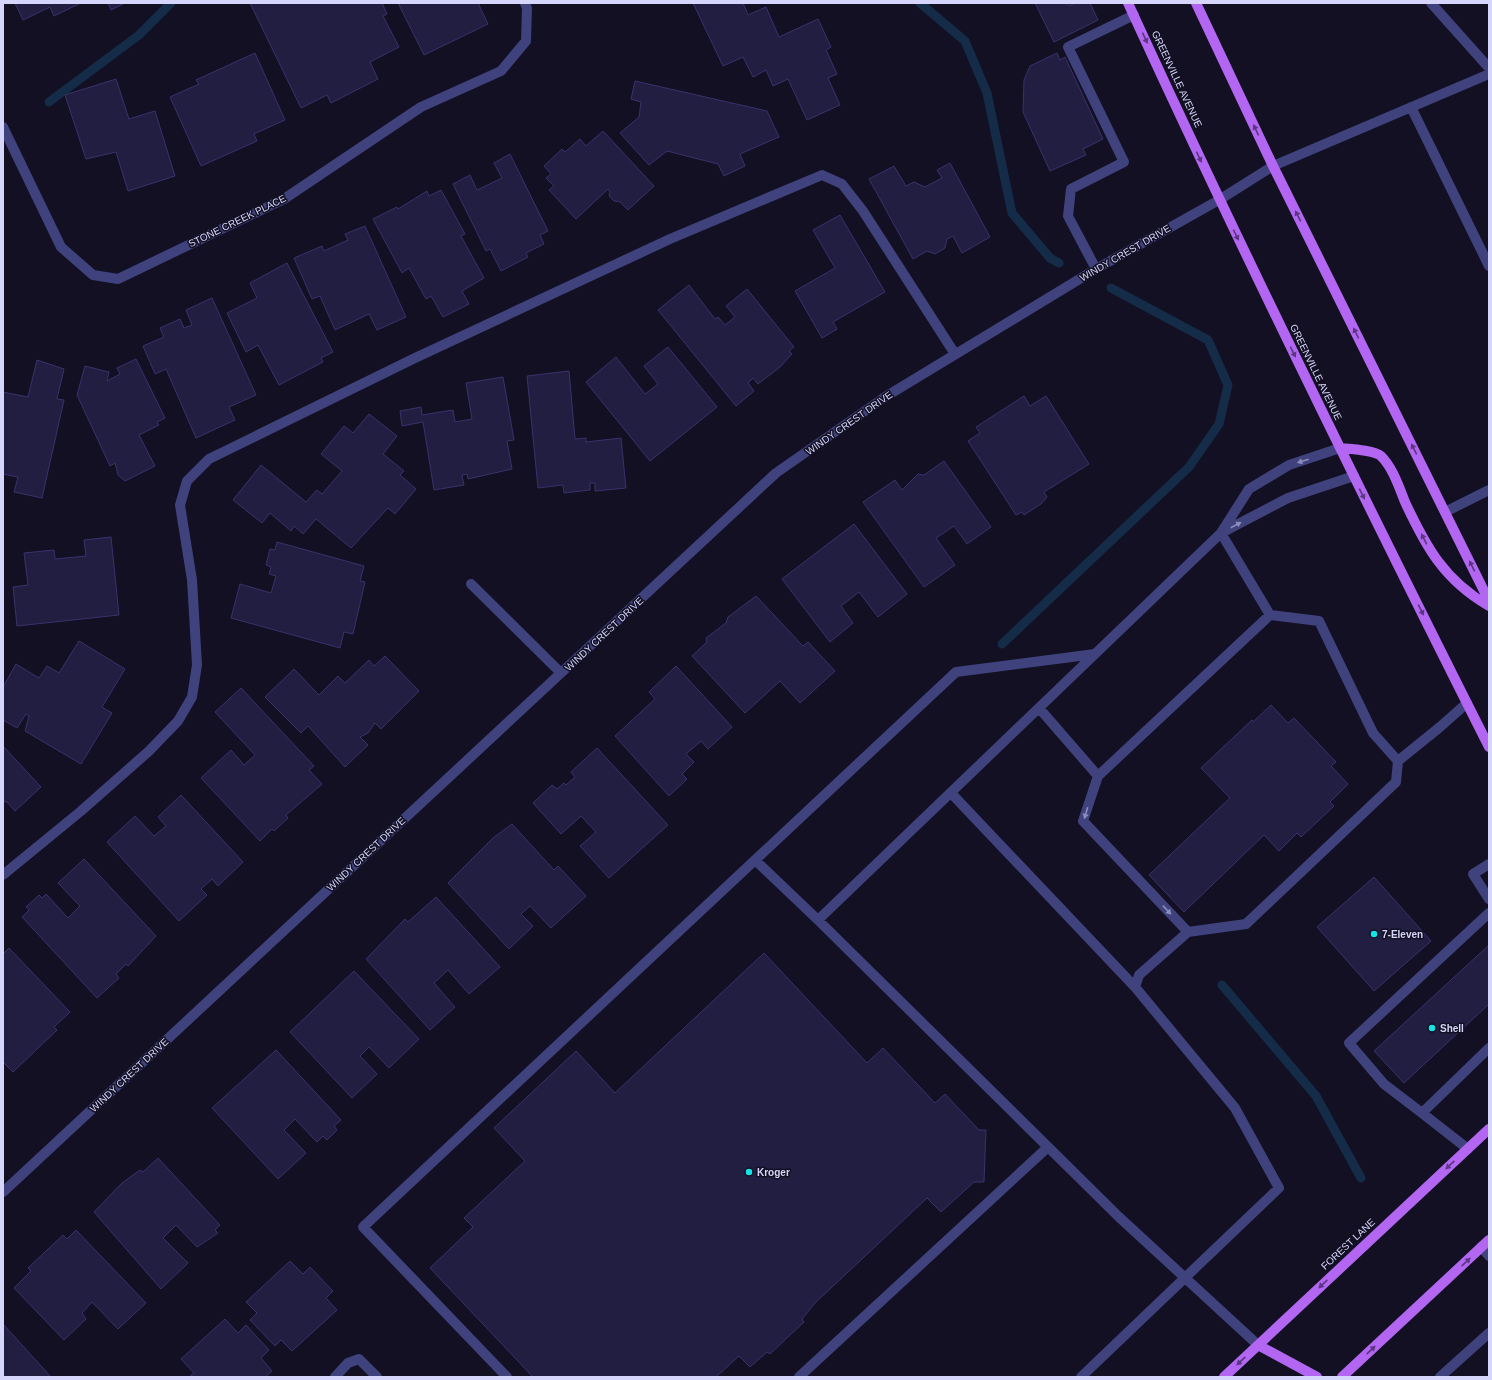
<svg xmlns="http://www.w3.org/2000/svg" width="1492" height="1380" viewBox="0 0 1492 1380" font-family="Arial,sans-serif">
	<rect width="100%" height="100%" fill="#121022"/>
	<g fill="none" stroke-linecap="round" stroke-linejoin="round">
		<path stroke="#142c48" stroke-width="9" d="M920,3L965,41L987,93L1012,213L1050,258L1059,263
			M49,102L139,35L171,3
			M1002,644L1189,467L1219,424L1228,385L1208,340L1111,288
			M1222,985L1316,1096L1361,1178"/>
	</g>
	<path fill="#221e42" stroke="#39326c" d="M15,3H81L54,16L50,7L23,20Z
		M108,3H125L111,10Z
		M250,3H382L387,14L383,16L399,47L370,62L378,79L331,103L327,95L301,108Z
		M398,3H478L488,24L424,55Z
		M693,3H743L748,15L766,7L779,37L818,19L831,47L826,50L837,74L828,78L840,105L807,120L788,79L773,86L766,70L753,77L743,57L723,66Z
		M1035,3H1067L1069,6L1075,3H1090L1098,20L1054,42Z
		M255,53L285,120L254,134L257,141L201,166L170,97L199,84L196,80Z
		M1057,53L1060,60L1065,57L1103,139L1083,149L1086,155L1050,171L1023,112L1024,80L1030,66Z
		M116,79L129,119L155,111L175,176L128,191L116,152L86,159L65,95Z
		M635,81L767,111L779,137L740,154L745,166L724,176L718,164L667,151L649,165L620,133L639,117L641,102L631,99Z
		M603,131L654,186L628,210L620,202L614,201L609,196L610,192L608,189L576,219L549,190L554,186L546,178L551,174L544,166L562,149L565,152L580,139L586,146Z
		M510,154L548,231L540,235L544,244L526,253L528,257L501,271L490,249L486,251L453,184L470,175L477,190L502,178L494,163Z
		M950,163L990,237L962,253L953,236L947,239L945,248L935,254L927,251L913,259L869,179L894,166L906,186L914,182L925,187L942,178L937,170Z
		M441,190L465,234L461,236L484,278L462,291L469,304L443,317L431,296L426,299L409,268L402,273L373,219L397,207L398,209L427,191L429,196Z
		M840,215L885,292L833,322L837,329L822,338L795,291L835,268L813,230Z
		M365,226L406,317L377,330L369,314L335,330L320,296L312,299L294,258L322,246L324,251L348,240L345,234Z
		M287,263L333,352L321,358L323,362L279,385L258,345L246,352L227,313L257,298L250,283Z
		M689,285L715,319L718,317L725,325L735,317L726,306L747,289L794,347L789,351L792,354L780,367L758,384L753,378L748,383L754,391L736,406L658,310Z
		M212,298L256,395L229,407L235,420L196,438L166,369L155,374L143,346L164,337L160,328L180,319L184,328L192,325L186,310Z
		M668,347L717,407L650,461L586,382L616,357L645,394L658,384L644,366Z
		M136,359L165,418L157,422L159,425L139,435L155,466L125,481L118,475L115,463L110,466L77,395L85,366L109,372L107,381L120,374L117,368Z
		M37,360L64,369L57,399L64,400L42,498L14,492L18,477L3,474V392L28,397Z
		M569,371L575,439L586,438V442L621,438L626,488L595,491V483H590V490L564,493L563,485L538,488L527,376Z
		M503,377L514,440L507,441L512,469L468,479L467,474L462,475L464,485L434,490L423,422L402,426L400,411L421,407L422,415L453,410L455,422L472,419L466,383Z
		M1024,396L1030,406L1046,396L1089,464L1044,492L1047,497L1041,504L1024,515L1022,512L1016,515L968,441L980,433L976,427Z
		M369,414L397,436L383,454L404,471L400,475L416,489L395,514L388,508L351,548L316,519L303,534L294,526L291,531L270,513L262,523L233,500L261,465L306,502L317,490L322,494L342,471L321,454L344,426L353,433Z
		M944,461L991,527L967,544L954,526L936,538L955,565L924,587L863,502L895,480L902,490L918,474L924,475Z
		M854,524L907,594L878,617L859,592L841,606L853,623L830,642L782,579Z
		M111,537L119,615L17,626L13,587L28,585L24,553L54,550L55,559L86,556L84,540Z
		M277,542L364,566L360,581L365,582L353,634L344,632L340,648L231,618L240,584L271,593L276,576L269,574L271,567L266,565L270,549L275,550Z
		M756,596L803,646L808,642L835,671L800,703L780,681L745,713L692,656L707,642L706,638L726,623L728,617Z
		M79,641L125,669L102,707L112,713L81,764L25,731L29,716L26,714L17,728L3,720V687L16,664L39,678L47,666L59,673Z
		M385,656L419,691L381,729L375,723L368,733L360,737L368,745L345,767L308,726L301,733L265,697L294,669L319,695L338,676L345,683L369,660L374,666Z
		M676,666L732,727L708,749L701,741L686,754L694,762L682,774L687,779L669,796L615,736L655,699L649,692Z
		M241,688L314,766L309,770L322,784L286,815L288,818L274,831L272,829L260,841L201,778L231,750L244,765L255,755L215,712Z
		M1271,705L1288,723L1294,718L1336,762L1331,766L1348,784L1330,802L1334,806L1301,837L1297,833L1279,851L1264,835L1184,912L1149,875L1230,798L1201,768L1252,720L1253,722Z
		M3,746L41,787L15,811L6,801L3,803Z
		M597,748L668,825L609,878L580,846L596,832L581,816L561,834L533,803L552,785L557,789L564,783L566,785L575,777L571,772Z
		M181,795L243,862L218,886L212,879L201,889L207,895L179,921L107,842L135,816L154,836L166,826L158,817Z
		M512,824L554,870L558,866L586,896L551,928L530,906L521,914L533,926L509,949L448,883L493,838Z
		M84,859L156,936L128,966L126,964L116,974L119,978L97,998L22,917L29,910L26,907L39,895L42,898L46,894L68,918L80,906L58,883Z
		M1374,877L1431,941L1374,991L1317,927Z
		M436,897L500,967L469,994L448,970L434,983L455,1007L430,1030L366,959L405,919L408,922Z
		M1489,945V1004L1404,1083L1374,1051Z
		M9,948L70,1012L54,1027L57,1030L13,1072L3,1062V954Z
		M764,953L867,1063L883,1048L935,1103L945,1094L979,1130H986L984,1182H974L941,1212L927,1198L815,1303L802,1319L804,1322L770,1354L767,1352L750,1367L739,1356L716,1377H533L430,1268L473,1227L464,1218L525,1161L494,1128L576,1051L615,1093Z
		M354,971L419,1039L389,1068L369,1047L360,1056L377,1074L352,1098L290,1032Z
		M276,1050L341,1120L334,1126L337,1130L327,1140L323,1136L317,1142L295,1119L284,1130L306,1153L278,1179L212,1108Z
		M158,1158L220,1225L215,1230L218,1233L197,1247L176,1225L163,1238L188,1263L161,1289L94,1212L122,1183L140,1170L143,1172Z
		M76,1230L146,1303L118,1329L92,1302L82,1313L86,1319L64,1340L14,1288L31,1271L28,1268L63,1235L67,1239Z
		M290,1261L303,1274L310,1267L333,1291L326,1298L337,1310L292,1351L281,1340L275,1346L250,1320L257,1313L246,1302Z
		M225,1319L238,1333L246,1325L269,1350L261,1358L272,1371L265,1377H189L194,1373L181,1359Z
		M3,1324L51,1377H3Z"/>
	<g fill="none" stroke-linecap="round" stroke-linejoin="round">
		<path stroke="#3f427d" stroke-width="10" d="M1431,3L1489,68
			M1411,107L1489,266
			M3,127L61,247L93,275L118,279L284,199L421,107L501,71L526,41L527,8L525,3
			M1096,269L1068,216L1071,189L1124,162L1068,47L1134,15
			M1340,448L1289,465L1249,489L1221,533L1288,498L1354,476
			M1445,512L1489,490
			M471,584L561,673
			M1039,708L1098,776
			M951,793L1135,987
			M755,860L818,920L1119,1217L1258,1345
			M1489,864L1473,874L1489,899
			M3,875L81,811L149,751L178,721L192,697L197,665L192,580L180,505L187,481L209,459L415,358L670,239L822,175L842,184L863,211L955,354
			M818,920L1221,533L1270,615
			M1188,932L1083,821L1098,776L1270,615L1319,621L1373,733L1398,761
			M1422,1113L1384,1084L1349,1043L1489,913
			M1468,1149L1422,1113L1489,1048
			M3,1192L776,473L885,397L1096,269L1219,200L1273,166L1489,74
			M1481,1247L1489,1256
			M335,1377L348,1363L359,1359L377,1377
			M507,1377L363,1227L956,672L1095,654
			M799,1377L1048,1147
			M1081,1377L1279,1188L1235,1108L1135,987L1139,975L1188,932L1246,924L1396,782L1398,761L1440,727L1467,703
			M1440,1377L1489,1333"/>
		<path stroke="#b266f2" stroke-width="10" d="M1128,3C1243,254 1365,501 1489,747
			M1196,3L1273,166L1489,601
			M1340,448C1350,449 1374,450 1381,456C1393,468 1399,487 1405,502C1426,547 1444,580 1489,606
			M1258,1345L1317,1377
			M1224,1377L1489,1129
			M1342,1377L1489,1240"/>
	</g>
	<defs><path id="oneway-solid" d="M-6-.8H1V-3.2L6.5 0L1 3.2V.8H-6Z"/></defs>
	<g fill="#5a3780">
		<use href="#oneway-solid" transform="translate(1145 38) rotate(65)"/>
		<use href="#oneway-solid" transform="translate(1256 130) rotate(-115)"/>
		<use href="#oneway-solid" transform="translate(1199 157) rotate(65)"/>
		<use href="#oneway-solid" transform="translate(1298 216) rotate(-116)"/>
		<use href="#oneway-solid" transform="translate(1236 235) rotate(64)"/>
		<use href="#oneway-solid" transform="translate(1356 333) rotate(-116)"/>
		<use href="#oneway-solid" transform="translate(1293 352) rotate(64)"/>
		<use href="#oneway-solid" transform="translate(1414 449) rotate(-116)"/>
		<use href="#oneway-solid" transform="translate(1362 494) rotate(63)"/>
		<use href="#oneway-solid" transform="translate(1424 539) rotate(-117)"/>
		<use href="#oneway-solid" transform="translate(1472 566) rotate(-116)"/>
		<use href="#oneway-solid" transform="translate(1421 610) rotate(63)"/>
		<use href="#oneway-solid" transform="translate(1450 1165) rotate(137)"/>
		<use href="#oneway-solid" transform="translate(1466 1262) rotate(-43)"/>
		<use href="#oneway-solid" transform="translate(1323 1284) rotate(137)"/>
		<use href="#oneway-solid" transform="translate(1371 1350) rotate(-43)"/>
		<use href="#oneway-solid" transform="translate(1241 1361) rotate(137)"/>
	</g>
	<g fill="#8a8cbc">
		<use href="#oneway-solid" transform="translate(1303 461) rotate(162)"/>
		<use href="#oneway-solid" transform="translate(1236 525) rotate(-28)"/>
		<use href="#oneway-solid" transform="translate(1086 813) rotate(107)"/>
		<use href="#oneway-solid" transform="translate(1167 910) rotate(47)"/>
	</g>
	<g fill="#14e3e8" stroke="#121022" stroke-width="1.5">
		<circle cx="1374" cy="934" r="4"/>
		<circle cx="1432" cy="1028" r="4"/>
		<circle cx="749" cy="1172" r="4"/>
	</g>
	<g text-anchor="middle" dominant-baseline="central" stroke-width="3" stroke-linejoin="round" paint-order="stroke">
		<g font-size="10" fill="#d6d5fb" stroke="#121022">
			<text transform="translate(1177 79) rotate(65)">GREENVILLE AVENUE</text>
			<text transform="translate(237 221) rotate(-26)">STONE CREEK PLACE</text>
			<text transform="translate(1125 253) rotate(-30)">WINDY CREST DRIVE</text>
			<text transform="translate(1316 372) rotate(64)">GREENVILLE AVENUE</text>
			<text transform="translate(849 423) rotate(-35)">WINDY CREST DRIVE</text>
			<text transform="translate(604 634) rotate(-43)">WINDY CREST DRIVE</text>
			<text transform="translate(366 854) rotate(-43)">WINDY CREST DRIVE</text>
			<text transform="translate(129 1075) rotate(-43)">WINDY CREST DRIVE</text>
			<text transform="translate(1348 1244) rotate(-43)">FOREST LANE</text>
		</g>
		<g font-size="10" font-weight="bold" fill="#d6d5fb" stroke="#121022" text-anchor="start">
			<text x="1382" y="934">7-Eleven</text>
			<text x="1440" y="1028">Shell</text>
			<text x="757" y="1172">Kroger</text>
		</g>
	</g>
	<rect width="1492" height="1380" fill="none" stroke="#d6d5fb" stroke-width="8"/>
</svg>
